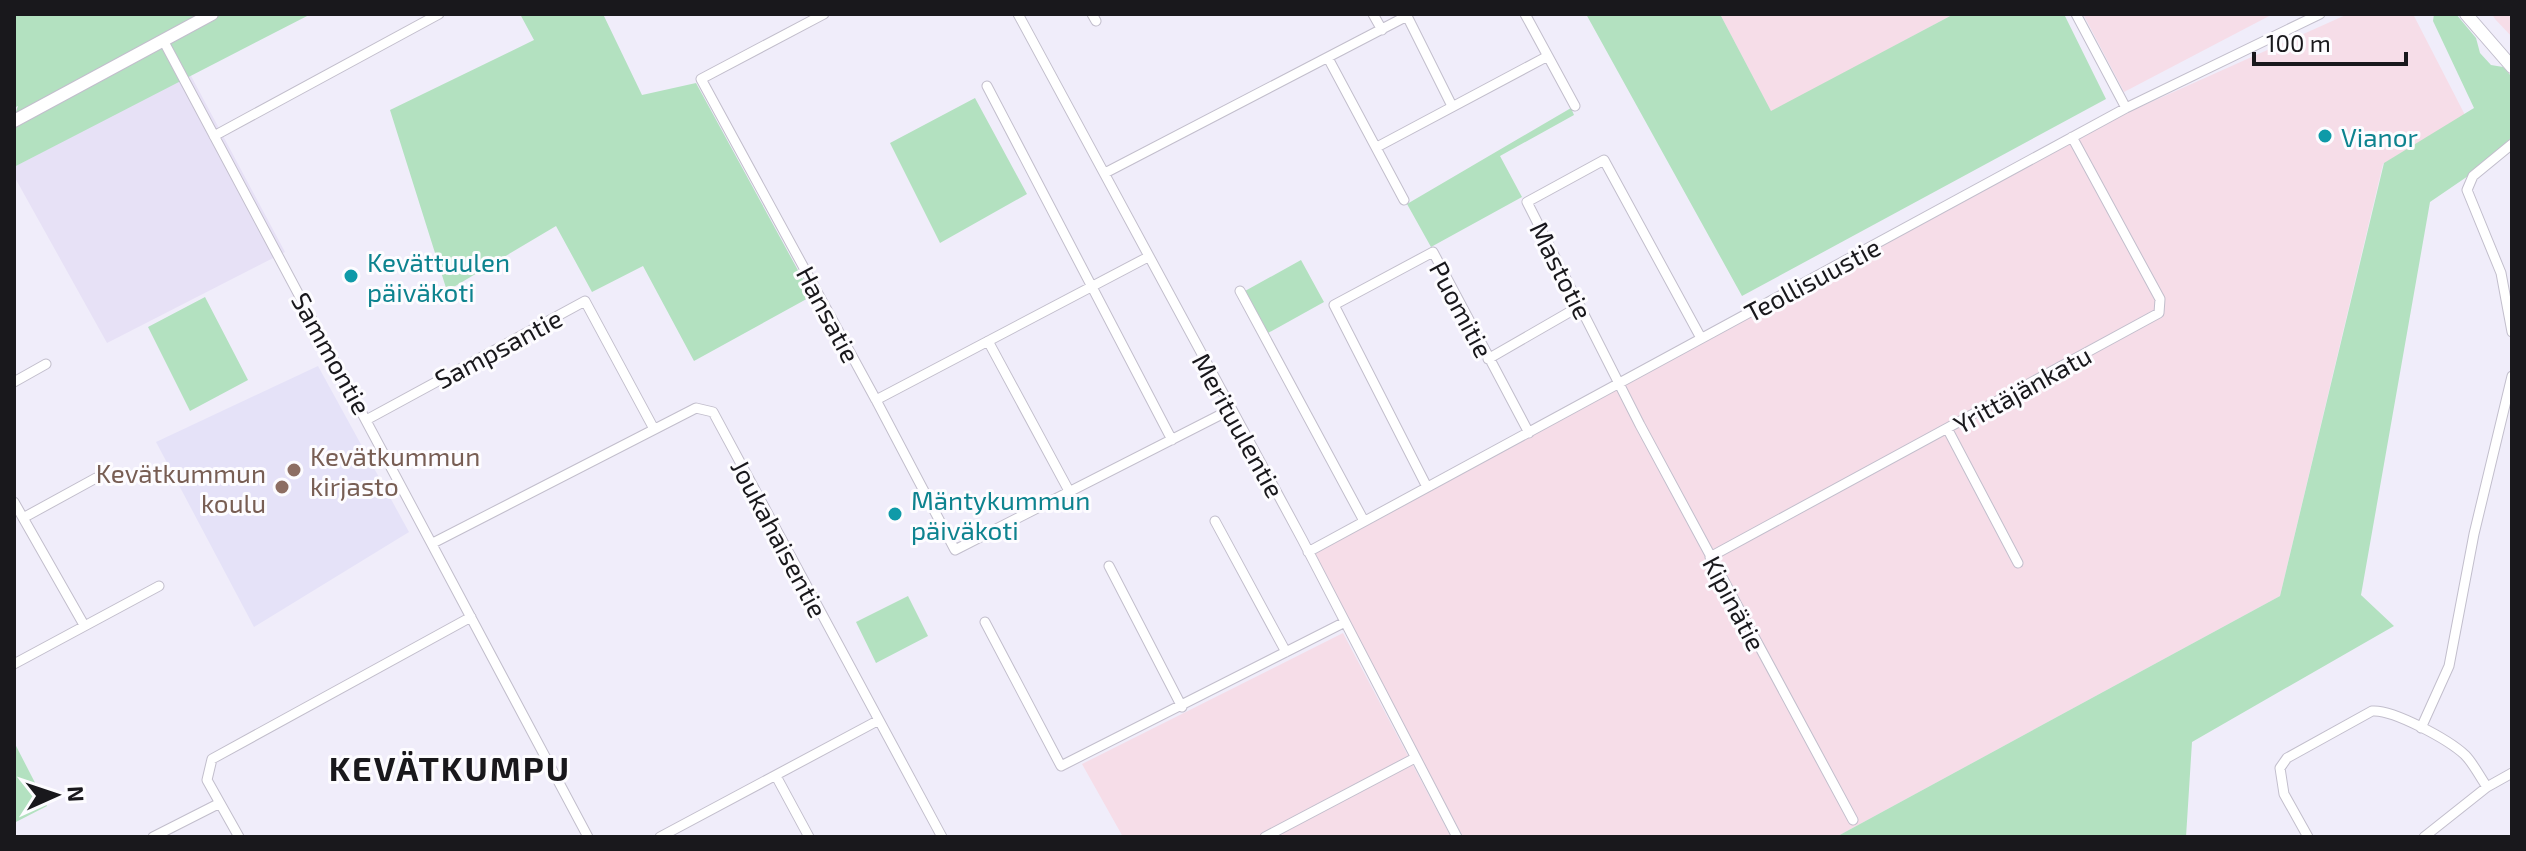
<svg xmlns="http://www.w3.org/2000/svg" width="2526" height="851" viewBox="0 0 2526 851" font-family="'Exo 2',sans-serif">
	<rect width="100%" height="100%" fill="#f0edfa"/>
	<path fill="#e7e1f6" d="M190,74L285,252L107,343L14,176V167Z"/>
	<path fill="#f6dde8" d="M1720,14H1954L1771,112Z
		M2083,14H2273L2124,92Z
		M2348,14H2413L2465,115L2383,164L2280,596L1836,837H1463L1310,551L2122,115Z
		M2492,14H2512V37L2495,19Z
		M1343,633L1451,837H1123L1082,764Z"/>
	<path fill="#e5e2f8" d="M318,366L409,532L254,627L156,442Z"/>
	<path fill="#b3e1c0" d="M14,14H311L14,167V117L18,106L14,108Z
		M520,14H603L642,95L696,83L812,296L694,361L643,266L592,292L556,226L447,291L390,110L534,40Z
		M1586,14H1720L1771,111L1954,14H2064L2106,99L1742,296Z
		M2434,14H2456L2476,38L2480,53L2491,65L2503,67L2512,77V137L2471,174L2430,202L2361,595L2394,626L2192,742L2186,837H1836L2280,596L2384,163L2474,108L2433,21Z
		M975,98L1027,194L940,243L890,143Z
		M1571,108L1574,115L1500,156L1522,197L1431,247L1407,204Z
		M1301,260L1324,302L1268,333L1245,291Z
		M205,297L248,380L190,411L148,327Z
		M908,596L928,636L876,663L856,622Z
		M14,742L47,806L14,823Z"/>
	<g fill="none" stroke-linecap="round" stroke-linejoin="round">
		<g stroke="#c2becc" stroke-width="11">
			<path id="minor" d="M824,14L701,79L876,400L1148,257
				M1018,14L1302,539L1457,837
				M1092,14L1096,21
				M1373,14L1382,30
				M1406,14L1452,106
				M1525,14L1575,106
				M2076,14L2126,108
				M163,40L588,837
				M1328,58L1404,200
				M987,86L1172,440
				M214,136L439,14
				M2512,144L2473,176L2467,190L2501,273L2512,332
				M1377,147L1548,56
				M1105,173L1407,16
				M1240,291L1364,521
				M1701,338L1604,160L1527,202L1640,425L1853,820
				M988,341L1075,502
				M1488,359L1580,306
				M14,382L46,364
				M876,400L955,550L1220,415
				M368,419L585,301L654,429
				M1948,430L2018,563
				M1427,487L1334,305L1433,252L1529,433
				M14,502L84,625
				M23,518L96,478
				M1215,521L1286,652
				M433,543L696,408L713,412L942,837
				M1308,552L2126,108L2320,14
				M1710,557L2159,313L2160,299L2072,137
				M1109,566L1182,707
				M985,622L1061,766L1345,622
				M14,664L159,586
				M2421,728L2449,666L2474,534L2512,376
				M776,776L809,837
				M153,837L220,803
				M239,837L207,780L212,759L471,617
				M660,837L879,720
				M1265,837L1415,758
				M2308,837L2284,794L2280,768L2287,758L2372,711C2393,709 2449,740 2465,755C2473,763 2480,777 2487,787
				M2424,837L2487,787L2512,773"/>
		</g>
		<g stroke="#c2becc" stroke-width="14">
			<path id="tertiary" d="M2466,14L2512,67
				M14,121L212,14"/>
		</g>
		<use href="#minor" stroke="#fff" stroke-width="9"/>
		<use href="#tertiary" stroke="#fff" stroke-width="12"/>
	</g>
	<g fill="#0f9aa8" stroke="#fdfcff" stroke-width="3">
		<circle cx="2325" cy="136" r="8"/>
		<circle cx="351" cy="276" r="8"/>
		<circle cx="895" cy="514" r="8"/>
	</g>
	<g fill="#8d6e63" stroke="#fdfcff" stroke-width="3">
		<circle cx="294" cy="470" r="8"/>
		<circle cx="282" cy="487" r="8"/>
	</g>
	<g text-anchor="middle" dominant-baseline="central" stroke-width="6" stroke-linejoin="round" paint-order="stroke">
		<g font-size="26" fill="#0d838f" stroke="#fdfcff" text-anchor="start">
			<text x="2341" y="136">Vianor</text>
			<text x="367" y="261">Kevättuulen<tspan x="367" dy="30">päiväkoti</tspan></text>
			<text x="911" y="499">Mäntykummun<tspan x="911" dy="30">päiväkoti</tspan></text>
		</g>
		<g font-size="26" fill="#19181c" stroke="#fdfcff">
			<text transform="translate(1562 270) rotate(63)">Mastotie</text>
			<text transform="translate(1812 279) rotate(-28)">Teollisuustie</text>
			<text transform="translate(1462 309) rotate(62)">Puomitie</text>
			<text transform="translate(829 314) rotate(62)">Hansatie</text>
			<text transform="translate(498 348) rotate(-28)">Sampsantie</text>
			<text transform="translate(332 353) rotate(61)">Sammontie</text>
			<text transform="translate(2022 389) rotate(-29)">Yrittäjänkatu</text>
			<text transform="translate(1239 425) rotate(61)">Merituulentie</text>
			<text transform="translate(780 538) rotate(62)">Joukahaisentie</text>
			<text transform="translate(1735 603) rotate(62)">Kipinätie</text>
		</g>
		<g font-size="26" fill="#785e54" stroke="#fdfcff" text-anchor="start">
			<text x="310" y="455">Kevätkummun<tspan x="310" dy="30">kirjasto</tspan></text>
			<text x="266" y="472" text-anchor="end">Kevätkummun<tspan x="266" dy="30">koulu</tspan></text>
		</g>
		<g font-size="34" font-weight="bold" letter-spacing="2" fill="#19181c" stroke="#fdfcff">
			<text x="450" y="767">KEVÄTKUMPU</text>
		</g>
	</g>
	<rect width="2526" height="851" fill="none" stroke="#19181c" stroke-width="32"/>
	<g transform="translate(56 795) rotate(87)" stroke="#fdfcff" stroke-width="6" paint-order="stroke">
	<path d="M0-6L14 30L0 20L-14 30Z" fill="#19181c"/>
	<text y="-12" font-size="22" font-weight="bold" text-anchor="middle" fill="#19181c">N</text>
	</g>
	<path d="M2254 52v12h152v-12" fill="none" stroke="#19181c" stroke-width="4"/>
	<text x="2266" y="52" font-size="24" fill="#19181c" stroke="#fdfcff" stroke-width="6" paint-order="stroke">100 m</text>
</svg>
